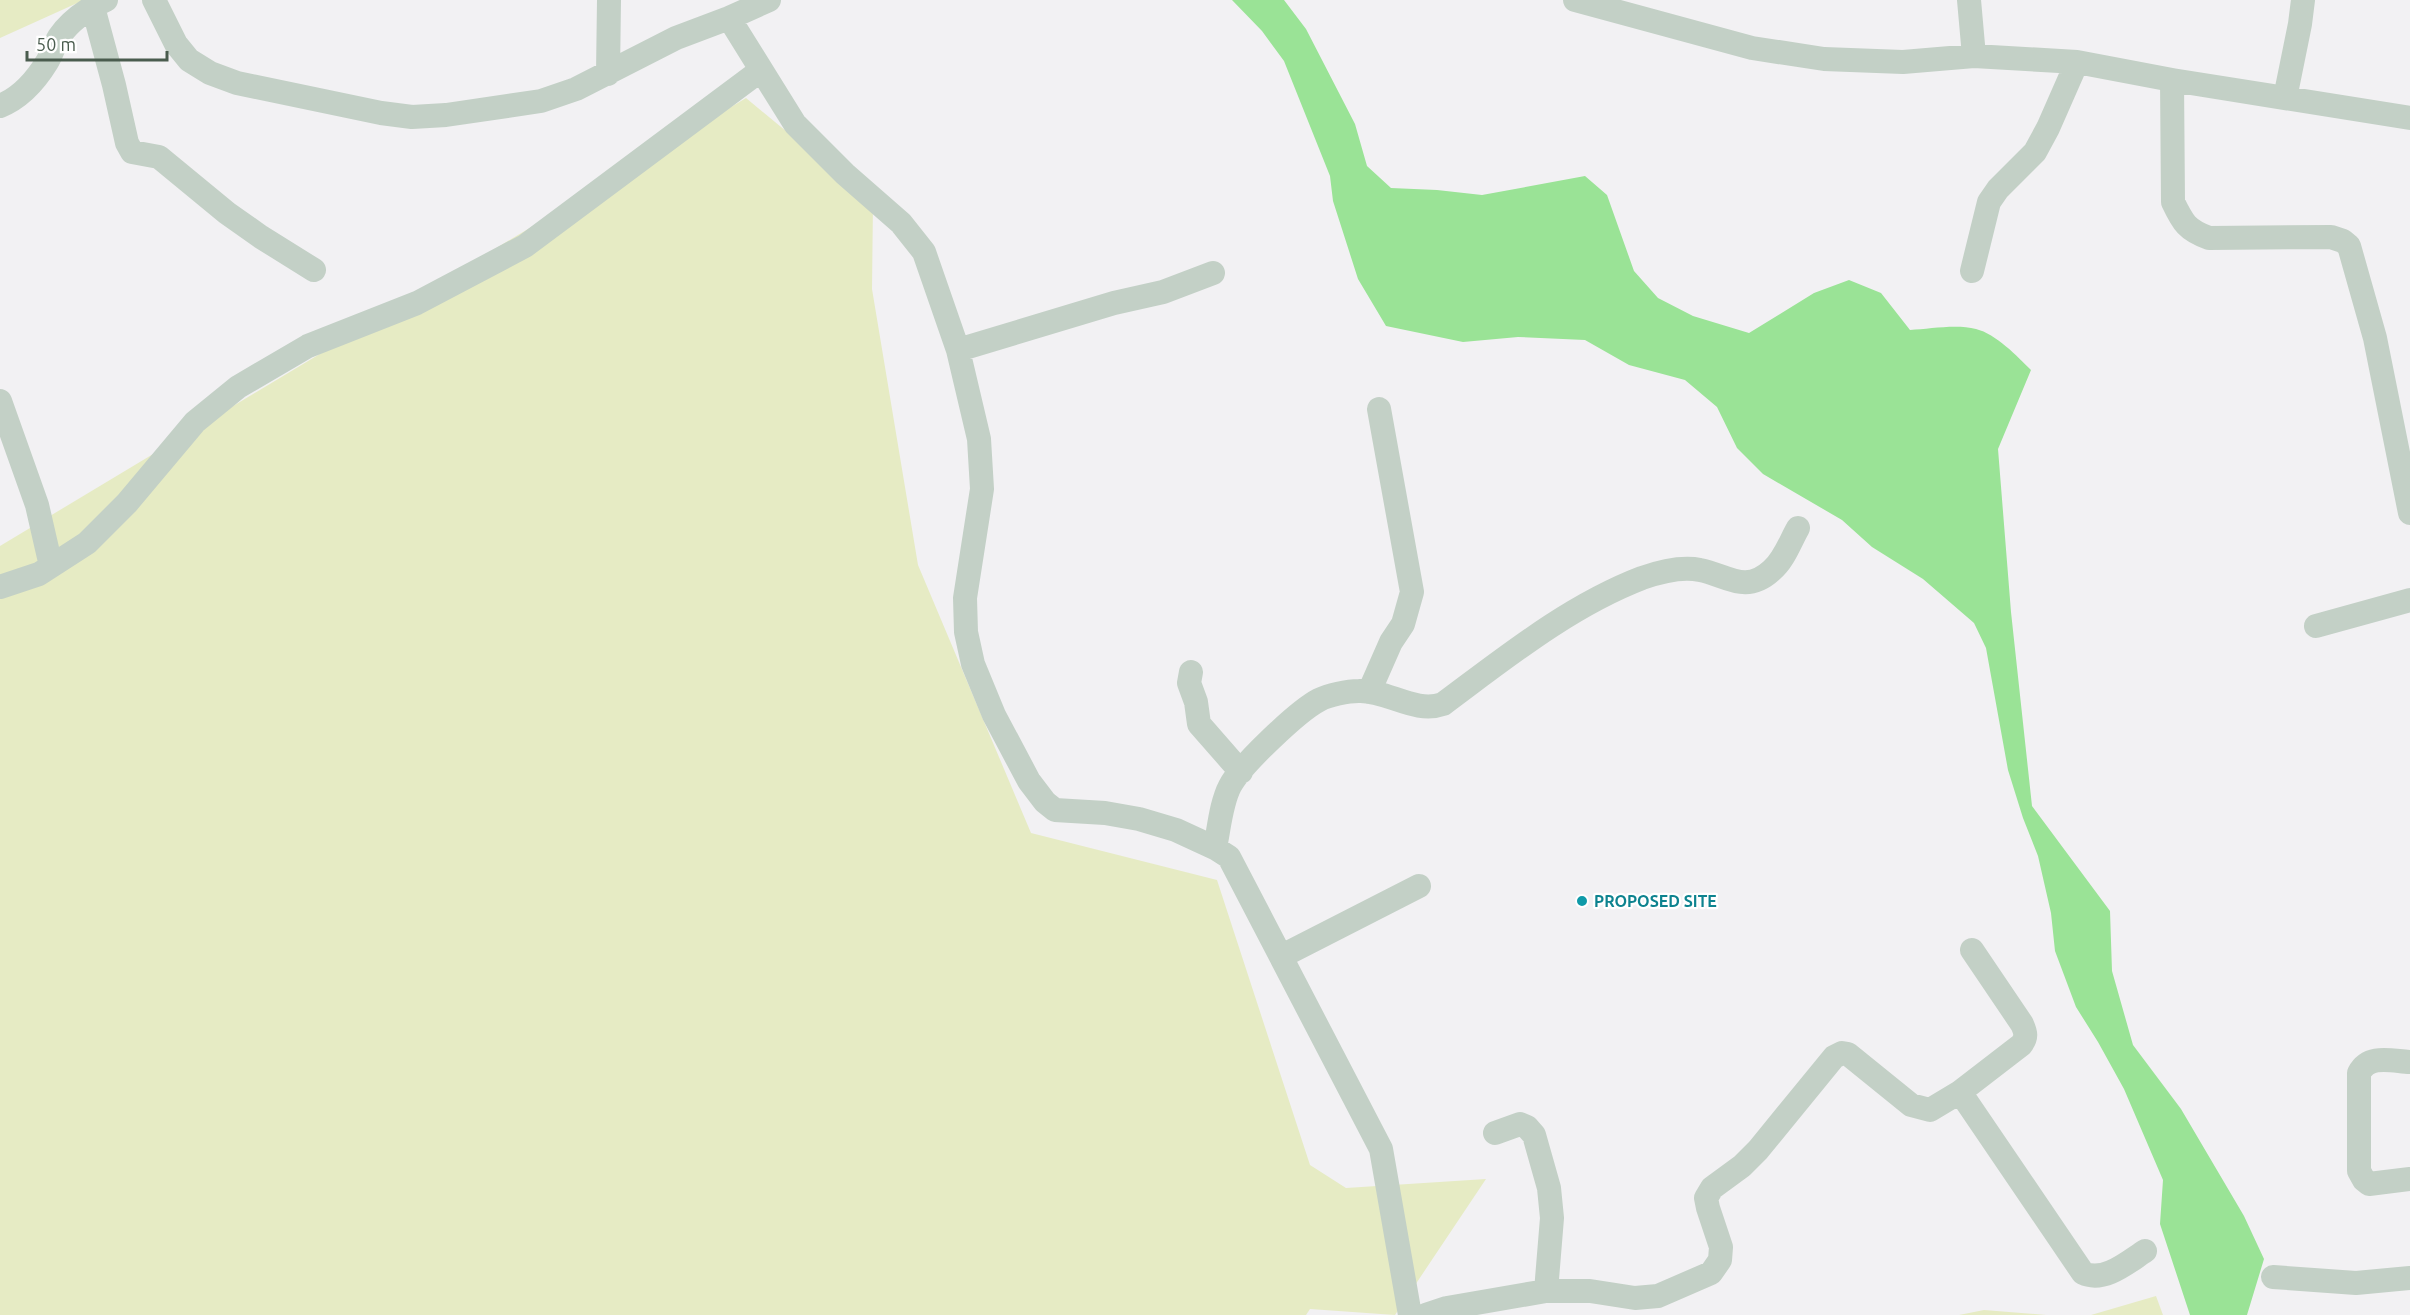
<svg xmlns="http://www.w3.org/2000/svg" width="2410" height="1315" viewBox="0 0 2410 1315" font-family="Ubuntu,sans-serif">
	<rect width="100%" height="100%" fill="#f2f1f3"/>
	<path fill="#e6ebc4" d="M0,0H84L0,38Z
		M746,98L873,203L872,289L918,565L1031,833L1217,880L1310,1165L1346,1188L1486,1179L1395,1315L1310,1309L1306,1315H0V546Z
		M2156,1296L2163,1315H2091Z
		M1984,1310L2046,1315H1959Z"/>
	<path fill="#9ae396" d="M1232,0H1284L1306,29L1355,124L1367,166L1391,188L1437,190L1482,195L1585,176L1607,195L1634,271L1658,298L1693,316L1749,333L1814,293L1849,280L1881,293L1910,330C1930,329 1956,324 1976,329C1996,334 2017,356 2031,370L1998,449L2011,612L2032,806L2110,911L2112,971L2133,1045L2181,1109L2244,1216L2264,1259L2247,1315H2190L2160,1224L2163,1180L2124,1089L2098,1042L2076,1007L2055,951L2051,913L2038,856L2023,818L2008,770L1986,648L1974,623L1923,579L1872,547L1842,520L1763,474L1737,448L1717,407L1685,380L1629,365L1585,340L1518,337L1463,342L1386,326L1358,279L1333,201L1330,176L1284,61L1262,31Z"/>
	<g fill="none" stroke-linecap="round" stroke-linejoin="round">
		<path stroke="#c3d0c6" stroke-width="24" d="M154,0L176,44L189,60L210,73L237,83L381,113L412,117L446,115L541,101L576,89L676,38L729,18L769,0
			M1575,0L1752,48L1824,59L1903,62L1974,56L2077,62L2172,80L2410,118
			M1969,0L1974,56
			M93,7L114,85L127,143L132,152L159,157L227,213L261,237L314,270
			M729,18L795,124L845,174L901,223L924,252L958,350L979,439L982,489L965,598L966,632L973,664L994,715L1029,781L1045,802L1055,810L1105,813L1139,819L1176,830L1215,848L1229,857L1381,1149L1410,1315
			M608,74L609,0
			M2172,80L2173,202C2183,223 2187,230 2209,238L2331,237L2343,241L2349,246L2375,338L2410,513
			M2285,98L2300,24L2303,0
			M0,106C20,98 36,80 47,62C52,54 54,45 59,37C70,21 89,8 106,0
			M1972,271L1989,202L1998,189L2035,152L2048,128L2077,62
			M958,350L1114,303L1163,292L1213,273
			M0,401L37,505L51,566
			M0,587L39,574L87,543L127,503L195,422L238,387L308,346L417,303L525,246L761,70
			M2316,626L2410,600
			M1191,672L1189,683L1196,702L1199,724L1241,772
			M1369,692L1391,642L1403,624L1412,592L1379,409
			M1215,848C1219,829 1221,803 1230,786C1241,765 1298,711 1319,700C1329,695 1347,691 1359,691C1387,690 1415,714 1443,704C1505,658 1569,606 1642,578C1659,572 1681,566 1700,570C1727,575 1745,595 1772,570C1784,560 1790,542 1798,528
			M1282,956L1419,886
			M2410,1062C2391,1061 2369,1054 2359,1073V1171L2364,1180L2369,1184L2410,1179
			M1960,1092L2083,1273C2104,1283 2128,1262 2145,1251
			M1495,1133L1520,1124L1527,1127L1534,1135L1549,1188L1552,1218L1546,1291
			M2273,1277L2356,1283L2410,1278
			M1426,1315L1447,1308L1546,1291H1590L1635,1298L1658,1296L1711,1273L1720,1260L1721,1247L1708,1208L1706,1198L1712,1188L1742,1166L1758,1150L1834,1057L1842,1053L1848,1054L1911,1105L1930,1110L1960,1092L2021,1045C2027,1037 2026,1033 2022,1024L1972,950"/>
	</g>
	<circle fill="#0f9aa8" stroke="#fff" stroke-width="2" cx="1582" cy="901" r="6"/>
	<g text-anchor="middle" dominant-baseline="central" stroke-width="4.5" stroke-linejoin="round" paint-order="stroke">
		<g font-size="16" font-weight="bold" fill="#0d838f" stroke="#fff" text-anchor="start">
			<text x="1594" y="901">PROPOSED SITE</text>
		</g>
	</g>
	<path d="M27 51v9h140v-9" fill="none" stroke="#4a5c4e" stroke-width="3"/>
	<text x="36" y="51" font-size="18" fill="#4a5c4e" stroke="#ffffff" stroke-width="4.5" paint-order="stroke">50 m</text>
</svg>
